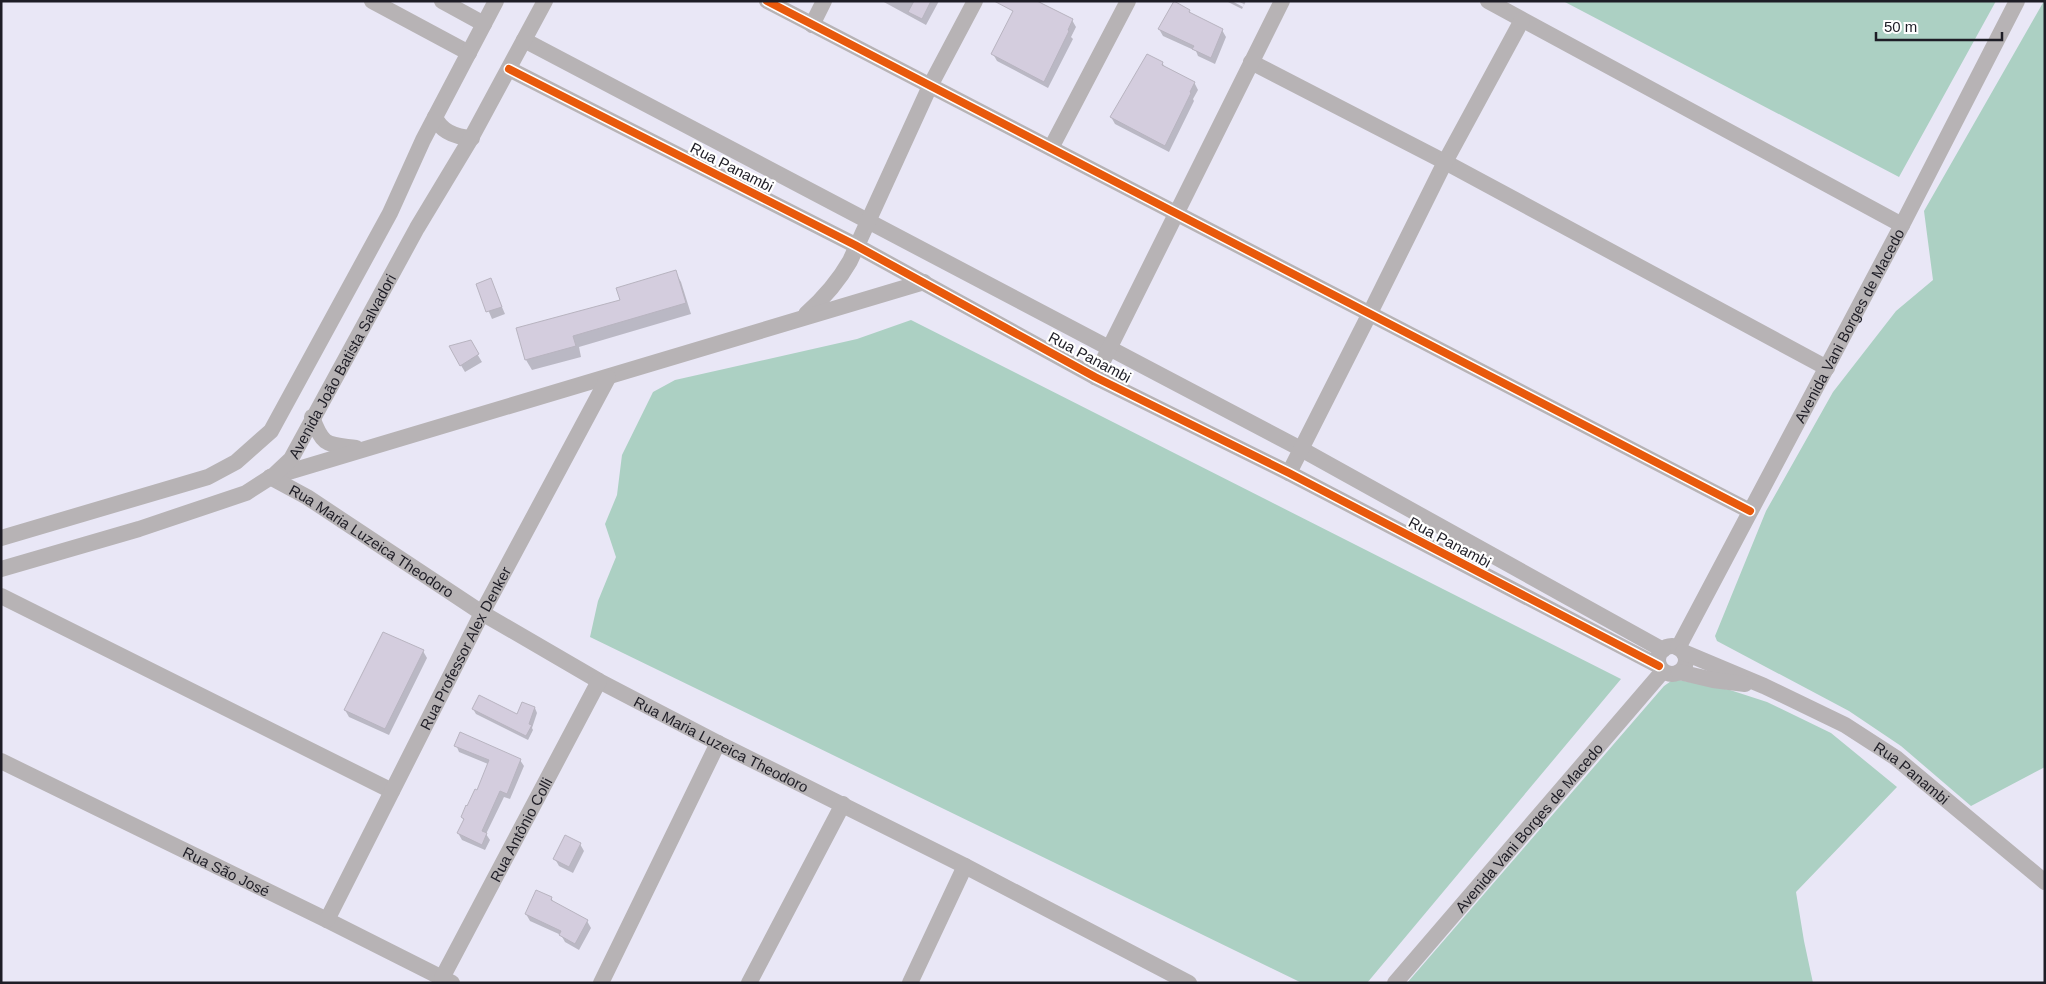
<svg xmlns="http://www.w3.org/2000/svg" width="2046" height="984" viewBox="0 0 2046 984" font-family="Helvetica,sans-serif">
	<rect width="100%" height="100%" fill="#e9e7f6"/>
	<path fill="#acd0c3" d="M1563,1H1996L1899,177Z
		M2044,1L2045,767L1971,806L1901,746L1849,711L1717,641L1715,636L1766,511L1833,392L1896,311L1933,280L1924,211Z
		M911,320L1621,679L1367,983H1302L590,637L598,601L616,557L605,524L617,495L622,455L653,392L675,380L857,339Z
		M1674,679L1730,690L1767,702L1831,733L1897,787L1796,892L1804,941L1813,983H1407L1664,686Z"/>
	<path fill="#0003" d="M882,1H939L926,25Z
		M1022,1H1040L1043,6L1072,20L1076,27L1071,37L1073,39L1048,88L997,61L993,54Z
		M1226,1H1232L1243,7L1244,4L1237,1H1246L1242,9Z
		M1189,11L1192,15L1222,30L1226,37L1215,64L1198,56L1196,51L1163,36L1159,29Z
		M1162,63L1166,68L1194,82L1198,90L1193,99L1194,101L1169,152L1115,124L1111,117Z
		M675,271L681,282L691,314L579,347L581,357L532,370L526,360L621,301Z
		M490,279L505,314L492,319L477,284Z
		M470,342L482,362L465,372L450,347Z
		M423,651L427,658L389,735L349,717L345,710Z
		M522,704L535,708L537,713L532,728L533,730L528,740L476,714L473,709L518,716Z
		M456,745L520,760L524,766L510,799L504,797L486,834L490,840L485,850L462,840L458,833L464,821L462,817L478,791L488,764L459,752Z
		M580,844L584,851L573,873L559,866L555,859Z
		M551,898L555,904L587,921L591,928L579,950L565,942L561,935L530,921L526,914Z"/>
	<path fill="#d4cdde" stroke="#b8b4c0" d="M914,1H931L922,19L908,12Z
		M994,1H1037L1073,19L1068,30L1069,31L1044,82L991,54L1013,11Z
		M1174,1L1190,10L1189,12L1223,29L1211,58L1192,49L1194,46L1158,29Z
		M1147,54L1163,62L1162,65L1195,82L1190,92L1191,93L1165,146L1110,117Z
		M676,270L686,303L573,336L576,346L525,360L516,328L620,300L616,288Z
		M491,278L502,307L486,312L476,284Z
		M471,340L479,354L460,366L449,346Z
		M383,632L424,650L385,729L344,710Z
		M479,695L517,714L522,702L535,707L529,724L532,725L526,736L472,709Z
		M460,732L521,759L507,794L500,791L482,831L487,833L482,845L457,833L464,819L461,817L466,805L467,806L475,789L477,790L489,760L454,746Z
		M565,835L581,843L569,867L553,859Z
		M536,890L552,897L551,900L588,920L575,944L559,935L561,931L525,914Z"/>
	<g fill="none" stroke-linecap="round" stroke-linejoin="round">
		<g stroke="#b7b3b5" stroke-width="16">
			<path d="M372,1L469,53"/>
			<path d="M442,1L484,24"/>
			<path d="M767,1L1750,511"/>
			<path d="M1488,1L1902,225"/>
			<path d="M812,25L824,1"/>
			<path d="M524,40L1301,449L1663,650"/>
			<path d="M1251,62L1445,162L1827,368"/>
			<path d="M509,69L855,245L1095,377L1289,473L1659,666"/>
			<path d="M435,117C441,132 456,137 472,138"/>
			<path d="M1051,148L1128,1"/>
			<path d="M806,314C824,298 838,282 850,261L930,86L975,1"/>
			<path d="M1095,377L1282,1"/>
			<path d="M312,417C323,447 327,444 356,448"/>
			<path d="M1289,473L1370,313L1445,162L1522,20"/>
			<path d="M275,476L924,282"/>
			<path id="s1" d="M270,477L307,497L482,613L599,681L718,743L965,866L1189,983"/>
			<path d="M1,538L208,477L236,462L271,431L390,213L423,140L496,1"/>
			<path id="s2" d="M1,569L139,529L246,493L274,475L291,459L417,228L470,140L545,1"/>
			<path d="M1,596L392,791"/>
			<circle cx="1672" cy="660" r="14"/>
			<path id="s3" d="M1678,648L1902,225L2017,1"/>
			<path id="s4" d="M1683,652L1764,686L1845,725L1896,758L2045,882"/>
			<path d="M1679,672L1713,680L1745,684"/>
			<path id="s5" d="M1,761L327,920L452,983"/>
			<path id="s6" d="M327,920L482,613L608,378"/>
			<path id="s7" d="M442,978L599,681"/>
			<path d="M601,983L718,743"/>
			<path d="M749,983L843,804"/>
			<path d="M910,983L965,866"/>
			<path id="s8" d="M1395,983L1663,671"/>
		</g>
		<g stroke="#fff" stroke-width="11">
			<path id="cycleway" d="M767,1L1750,511
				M509,69L855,245L1095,377L1289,473L1659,666"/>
		</g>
		<use href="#cycleway" stroke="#e8590c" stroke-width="8"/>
	</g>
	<g text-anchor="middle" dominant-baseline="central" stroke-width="4.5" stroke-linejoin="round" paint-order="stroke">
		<g font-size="15" fill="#1e1d26" stroke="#fff">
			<text transform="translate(732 167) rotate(27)">Rua Panambi</text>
			<text stroke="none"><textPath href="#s3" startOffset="365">Avenida Vani Borges de Macedo</textPath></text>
			<text transform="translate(1090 357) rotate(28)">Rua Panambi</text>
			<text stroke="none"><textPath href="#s2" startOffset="419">Avenida João Batista Salvadori</textPath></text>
			<text stroke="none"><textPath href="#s1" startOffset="120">Rua Maria Luzeica Theodoro</textPath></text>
			<text transform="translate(1450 542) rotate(28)">Rua Panambi</text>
			<text stroke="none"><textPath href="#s6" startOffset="305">Rua Professor Alex Denker</textPath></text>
			<text stroke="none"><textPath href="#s1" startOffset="525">Rua Maria Luzeica Theodoro</textPath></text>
			<text stroke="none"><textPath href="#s4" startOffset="260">Rua Panambi</textPath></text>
			<text stroke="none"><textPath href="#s8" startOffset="205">Avenida Vani Borges de Macedo</textPath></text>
			<text stroke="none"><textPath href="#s7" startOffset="168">Rua Antônio Colli</textPath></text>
			<text stroke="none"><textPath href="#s5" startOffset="251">Rua São José</textPath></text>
		</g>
	</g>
	<rect width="2046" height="984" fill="none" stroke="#1e1d26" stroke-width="5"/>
	<path d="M1876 32v8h126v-8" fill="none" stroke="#1e1d26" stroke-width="2.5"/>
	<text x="1884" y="32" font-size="15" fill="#1e1d26" stroke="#ffffff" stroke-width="4" paint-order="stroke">50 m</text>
</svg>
